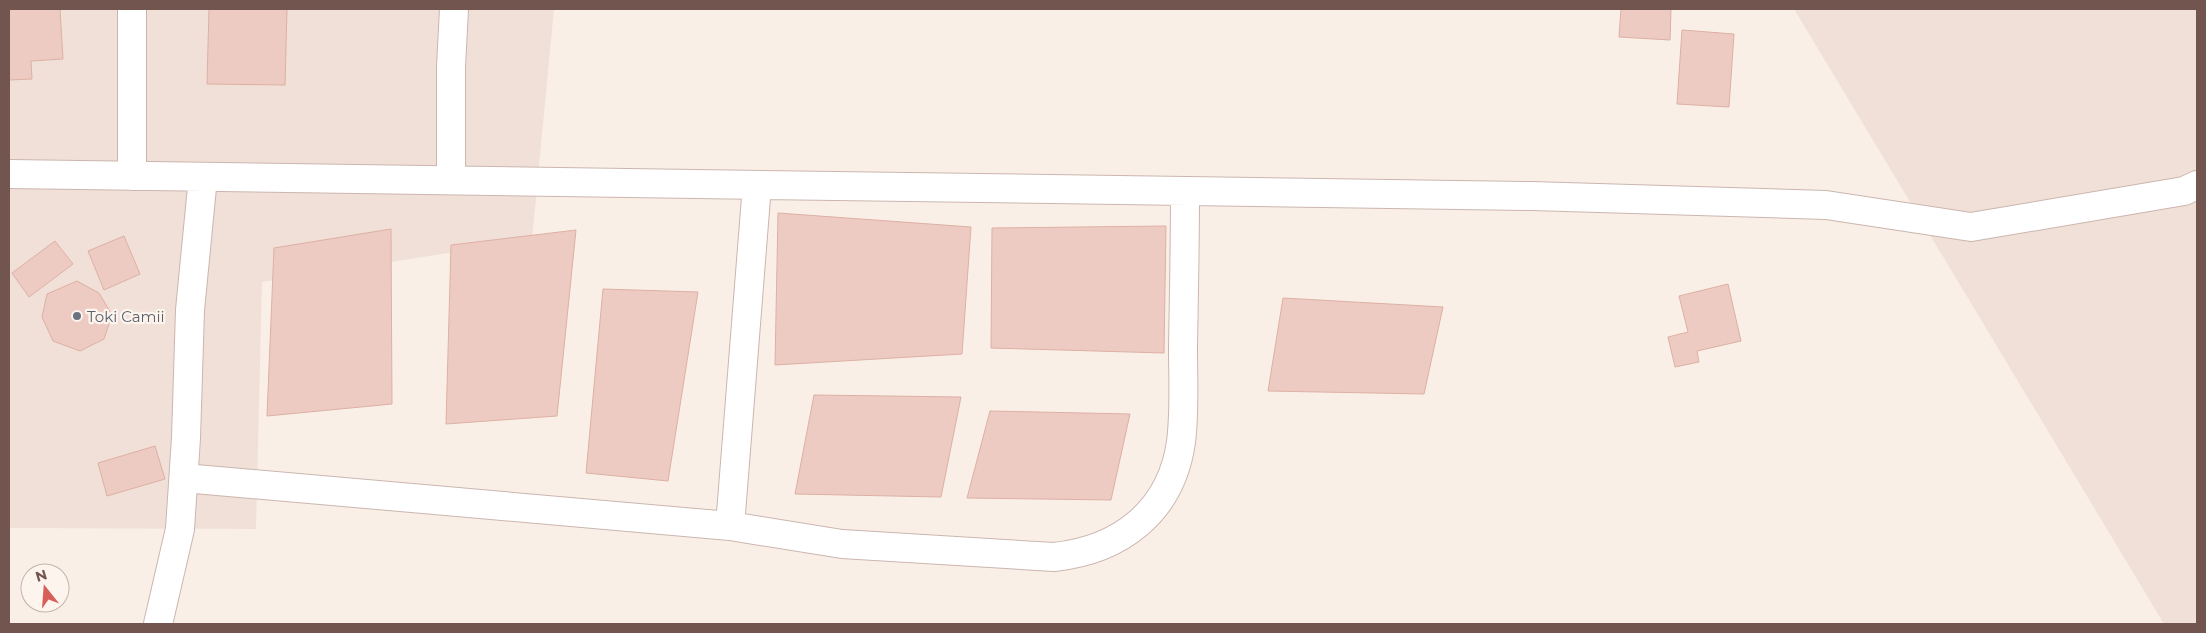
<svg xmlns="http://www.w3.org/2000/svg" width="2206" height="633" viewBox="0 0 2206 633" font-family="Montserrat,sans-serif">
	<rect width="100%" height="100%" fill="#faefe7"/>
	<path fill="#f1e0d7" d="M9,9H554L532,240L262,282L256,529L9,528Z
		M1794,9H2197V624H2164Z"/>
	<path fill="#edcbc2" stroke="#ddb0a4" d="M9,9H60L63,59L31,61L32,79L9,80Z
		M209,9H287L285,85L207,84Z
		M1621,9H1671L1670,40L1619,37Z
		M1682,30L1734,34L1729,107L1677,104Z
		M778,213L971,227L962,354L775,365Z
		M1166,226L1164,353L991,348L992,228Z
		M391,229L392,404L267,416L274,248Z
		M576,230L557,416L446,424L451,245Z
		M124,236L140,274L104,290L88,251Z
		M55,241L73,264L29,297L12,273Z
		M77,281L99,293L112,315L104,339L80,351L53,341L42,317L47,294Z
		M1728,284L1741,341L1697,351L1699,362L1675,367L1668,337L1688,332L1679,296Z
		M603,289L698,292L668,481L586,473Z
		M1283,298L1443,307L1424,394L1268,391Z
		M814,395L961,397L941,497L795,494Z
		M990,411L1130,414L1111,500L967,498Z
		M155,446L165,479L107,496L98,463Z"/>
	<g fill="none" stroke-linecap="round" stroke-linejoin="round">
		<g stroke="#cbb6af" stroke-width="30">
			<path id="minor" d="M9,174L1532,196L1826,205L1971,227L2184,191L2197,185
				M132,176V9
				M451,180V67L454,9
				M184,478L730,526L842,544L1054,557C1120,550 1171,512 1181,442C1185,411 1183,378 1183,347C1184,295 1185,243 1185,191
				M730,526L757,185
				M158,624L180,529L186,438L190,310L203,177"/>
		</g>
		<use href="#minor" stroke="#fff" stroke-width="28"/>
	</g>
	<circle fill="#6b7280" stroke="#fdf4ed" stroke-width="2" cx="77" cy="316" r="5"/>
	<g text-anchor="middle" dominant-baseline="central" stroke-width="4.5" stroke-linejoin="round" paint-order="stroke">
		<g font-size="15" fill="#5b616d" stroke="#fdf4ed" text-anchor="start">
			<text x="87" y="316">Toki Camii</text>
		</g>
	</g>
	<rect width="2206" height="633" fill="none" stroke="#71554e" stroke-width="20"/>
	<g transform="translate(45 588) rotate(343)"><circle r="24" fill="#fdf4ed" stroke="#c5b4ad"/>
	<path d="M0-4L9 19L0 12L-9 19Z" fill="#d75f5a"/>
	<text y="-8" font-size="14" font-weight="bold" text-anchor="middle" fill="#71554e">N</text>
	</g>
</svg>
